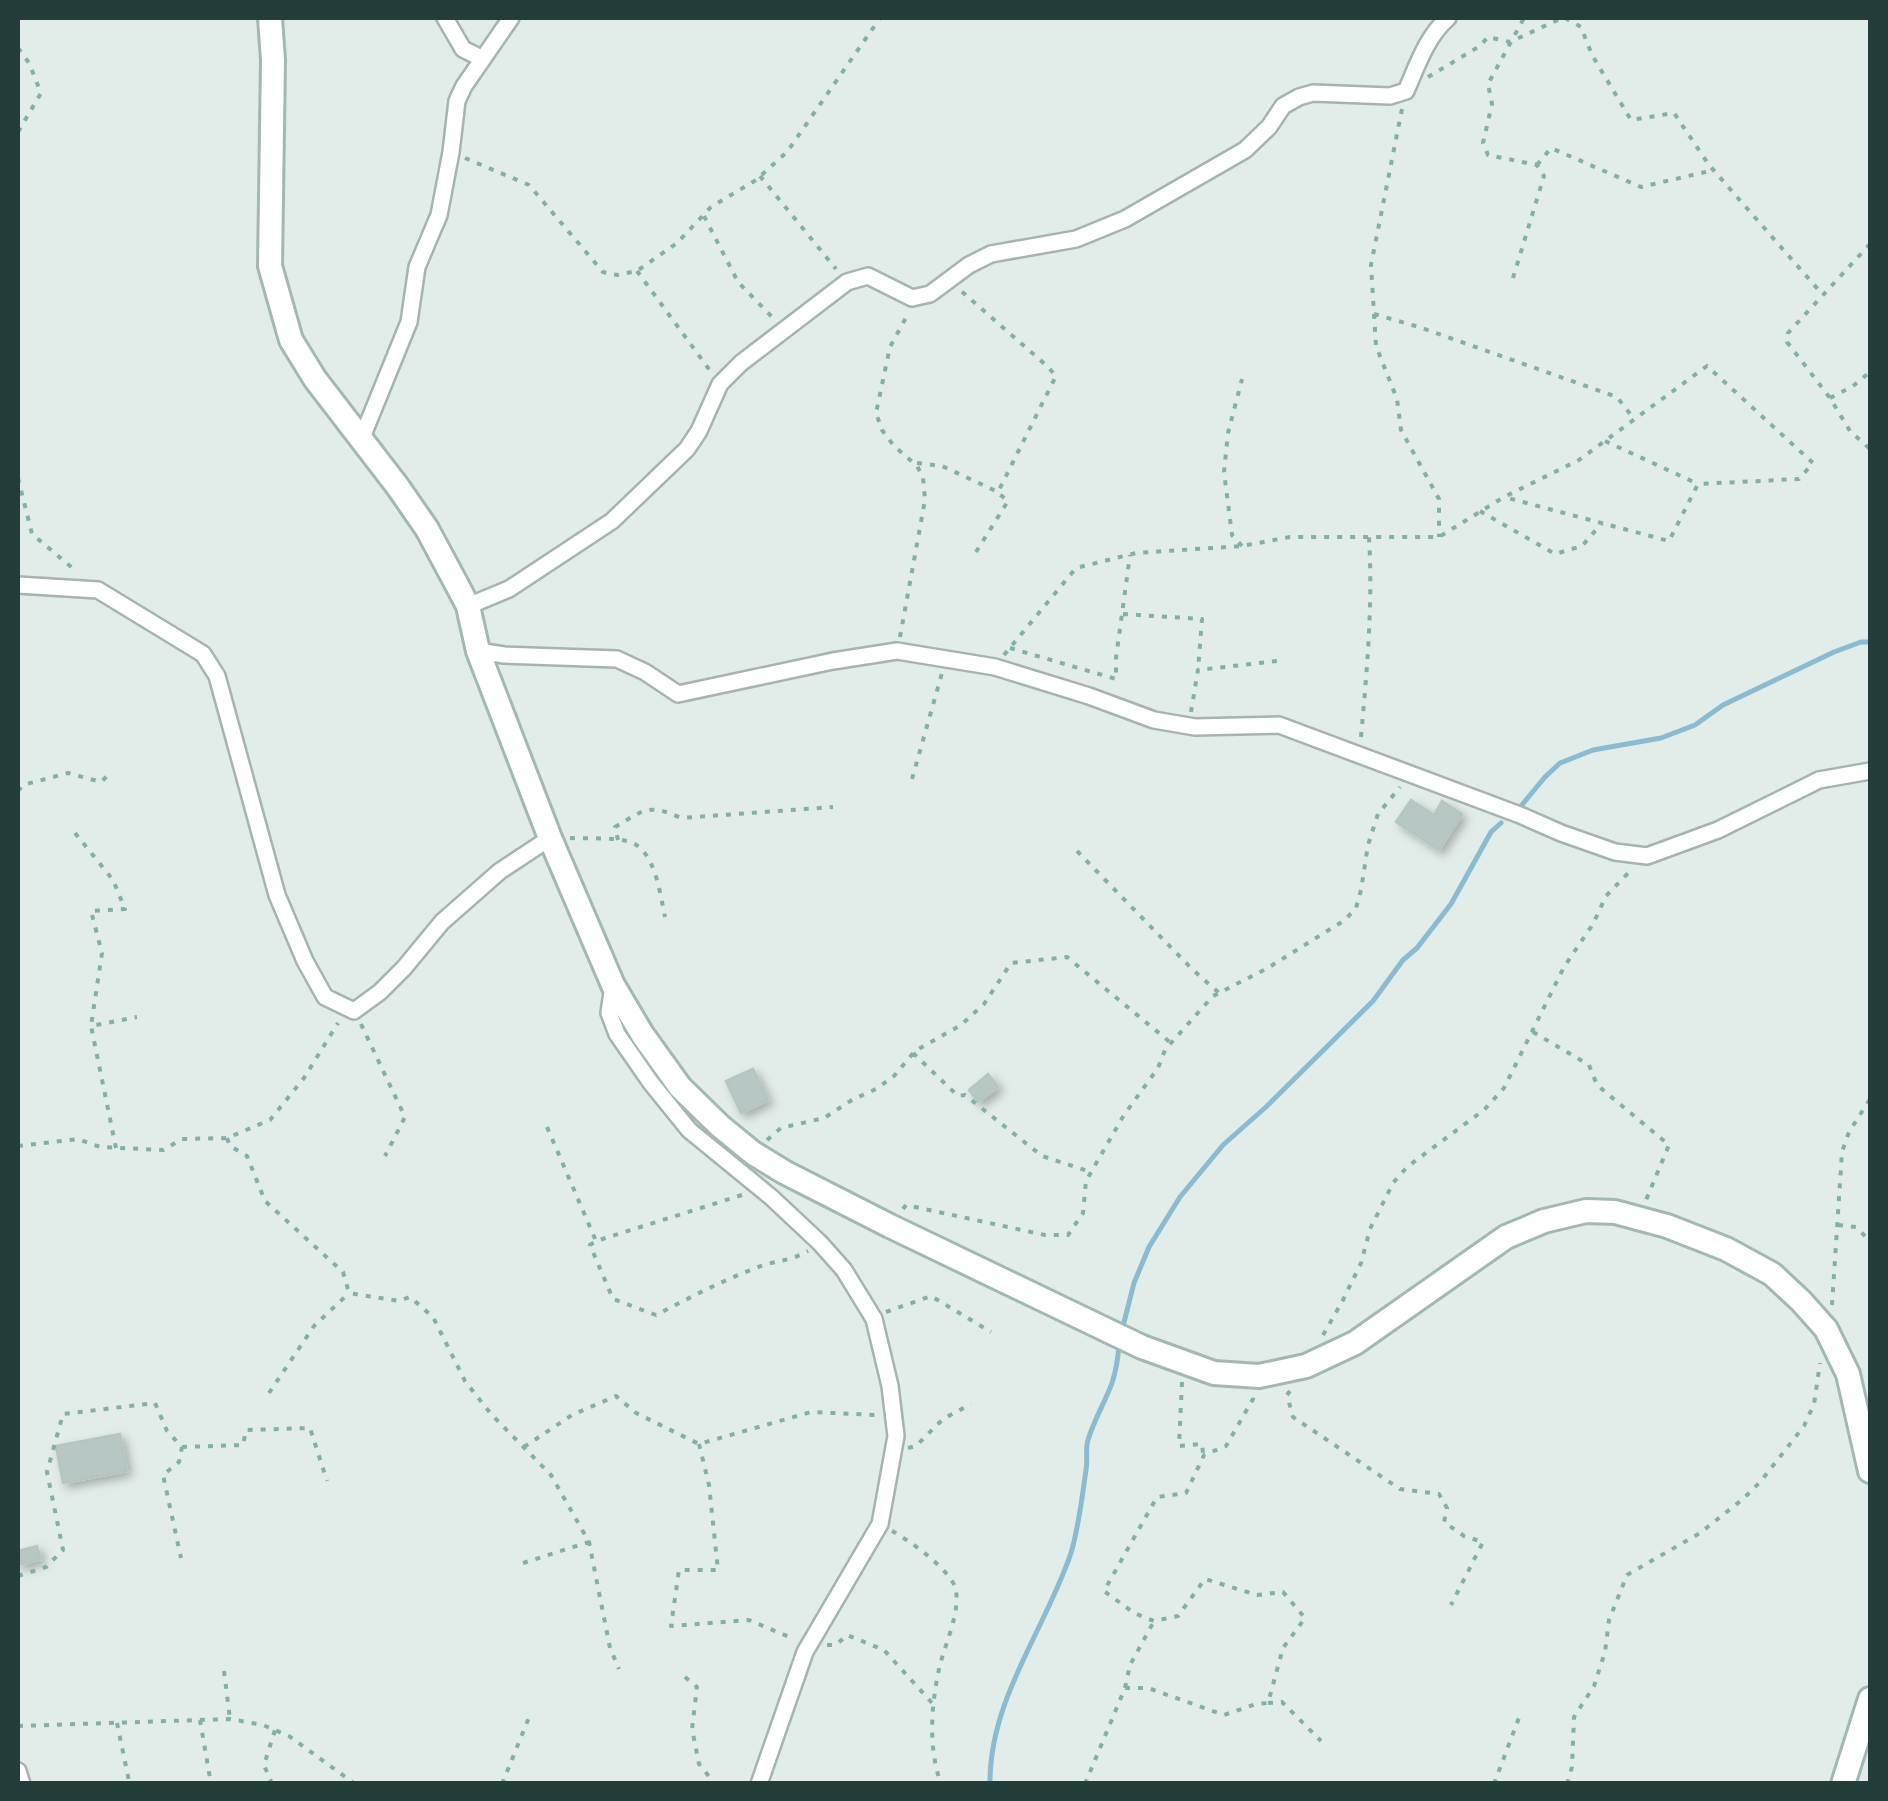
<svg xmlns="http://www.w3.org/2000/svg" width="1888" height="1801" viewBox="0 0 1888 1801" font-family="Montserrat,sans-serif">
	<defs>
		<filter id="shadow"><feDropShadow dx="4.5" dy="4.5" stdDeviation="5" flood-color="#0004"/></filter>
	</defs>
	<rect width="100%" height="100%" fill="#e2ece9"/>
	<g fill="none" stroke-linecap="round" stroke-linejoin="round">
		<path stroke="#8bbbd0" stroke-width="5" d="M1521,806L1545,777L1560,763L1593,750L1661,738L1695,725L1723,705L1834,652L1861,642H1870
			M1122,1330L1134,1283L1149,1247L1180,1197L1223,1145L1266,1107L1373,1001L1403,960L1417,948L1451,904L1491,832L1501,823
			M990,1784C989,1700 1045,1630 1071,1553C1079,1526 1082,1497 1086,1470C1088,1460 1085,1449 1088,1440C1094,1420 1105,1402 1112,1383C1116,1371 1118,1358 1119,1345"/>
	</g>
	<path fill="#b7c7c3" stroke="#b5c6c1" stroke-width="2.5" filter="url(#shadow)" d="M1411,800L1434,815L1442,801L1462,814L1439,850L1396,822Z
		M753,1069L768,1100L741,1113L726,1081Z
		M988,1074L998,1087L978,1102L969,1090Z
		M120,1434L127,1471L63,1483L56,1446Z
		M37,1546L41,1559L18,1565V1551Z"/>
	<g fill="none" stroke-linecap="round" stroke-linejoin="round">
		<g stroke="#a5b4b1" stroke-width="20">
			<path id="street" d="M445,18L463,49L483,59
				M361,440L409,322L417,267L439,215L451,152L457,101L464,86L511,18
				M18,585L98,590L203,654L217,676L277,895L305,961L325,997L354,1011L380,992L404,968L442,922L500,871L550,838
				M468,606L509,589L612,521L687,449L699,431L720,384L741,363L847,282L868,276L912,298L930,294L969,265L991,254L1076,239L1125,219L1245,150L1269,127L1283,106L1299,97L1313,93L1390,96L1406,91C1417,66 1427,36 1448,18
				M478,651L504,655L617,659L645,672L678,694L833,661L897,651L995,667L1089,696L1154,720L1195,727L1279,725L1520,815L1561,833L1615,852L1647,856L1718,830L1819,780L1870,771
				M613,985L609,1013L617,1034L651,1083L689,1130L771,1197L820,1243L844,1270L874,1319L890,1386L896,1436L880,1524L805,1652L759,1784
				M18,1771L22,1784"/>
		</g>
		<g stroke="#a1b8b3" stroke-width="28">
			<path id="secondary" d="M270,18L273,60L270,266L291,340L315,379L398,487L427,529L457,585L468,606L478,651L550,838L613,985L642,1034L680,1087L720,1126L753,1153L784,1172L890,1226L1142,1347L1214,1373L1259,1376L1306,1366L1355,1343L1506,1237L1544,1221L1586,1211L1615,1212L1667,1226L1726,1249L1772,1274L1801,1301L1826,1329L1848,1374L1870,1471
				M1843,1784L1870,1699"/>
		</g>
		<path stroke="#83afa8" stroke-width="4" stroke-dasharray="5 8" stroke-linecap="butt" d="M1565,18L1581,27L1592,55L1631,120L1674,113L1709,165L1823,295
			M18,48L29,63L41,93L18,132
			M1428,77L1480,46L1488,37L1510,42L1562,18
			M1402,109L1371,265L1376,346L1397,399L1401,430L1439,499V537
			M465,158L529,185L603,272L617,275L637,271L677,243L711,207L756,180L787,152L880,18
			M1537,165L1551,148L1641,187L1714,170
			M760,176L836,269
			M704,216L738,282L773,318
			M1870,244L1788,333L1787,342L1830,398L1850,431L1870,449
			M637,271L711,372
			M1513,278L1544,176L1537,165L1488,155L1483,143L1492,104L1488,84L1524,18
			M1374,314L1419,327L1617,397L1634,419
			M1830,398L1853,386L1870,372
			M1605,441L1696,483
			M917,463L942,466L998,492L1056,376L1047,366L960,290
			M18,478L32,534L76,571
			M1480,511L1555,554L1582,546L1602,523
			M1242,546L1232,535L1224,472L1228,433L1242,379
			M976,552L1008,501L998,493
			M1123,614L1202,619L1198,670
			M900,637L925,500L923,477L917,466L894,446L882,430L876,413L890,347L909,312
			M1010,648L1116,679V658L1130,555
			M1004,655L1076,568L1136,553L1242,546L1290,537H1439L1504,497L1579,460L1707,366L1813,463L1799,479L1698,484L1669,541L1504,497
			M1191,712L1198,670L1277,661
			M1361,737C1367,670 1373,604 1369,537
			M912,779L942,673
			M18,791L23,785L68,773L101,782L108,775
			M75,833L113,880L125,909L91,911L102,953L91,1026
			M570,838C588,839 610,837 627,841C655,847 660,894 665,917
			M618,840L615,827C644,810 648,803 681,818L833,807
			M1077,851L1192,969L1219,993
			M361,1024L405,1117L385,1156
			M1533,1032L1589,1065L1597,1085L1669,1145L1646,1200
			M913,1053L958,1096L965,1095L1042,1156L1091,1172
			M547,1127L596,1241
			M227,1138L230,1146L247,1156L265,1201L343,1272L349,1293L399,1301L410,1297L433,1317L465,1381L491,1414L551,1475L589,1542L610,1648L619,1669
			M767,1140L781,1128L824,1118L852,1100L876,1089L894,1076L915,1051L961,1025L984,1004L1011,963L1067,957L1171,1043
			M18,1146L78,1139L100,1147L163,1150L182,1139L227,1138L270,1120L304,1078L338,1023
			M116,1148L91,1026L137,1017
			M742,1195L596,1241L590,1245L613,1299L656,1315C689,1298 721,1281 756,1268C775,1260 789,1262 808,1251
			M903,1209L906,1205L1045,1235H1068L1083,1213L1086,1181L1124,1115L1158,1068L1165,1050L1171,1043L1213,996L1266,969L1345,920L1356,908L1361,890L1368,845L1378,814L1400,787
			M1838,1225L1856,1227L1870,1241
			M1832,1305L1842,1152L1849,1132L1870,1099
			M886,1312L931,1296L991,1332
			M1323,1335L1343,1300L1361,1263L1370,1229L1393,1183L1407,1167L1484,1110L1504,1088L1564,967L1593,924L1606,896L1632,869
			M1182,1382L1179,1446L1202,1444L1203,1453
			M1290,1391L1287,1395L1293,1417L1400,1489L1439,1494L1447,1508L1444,1522L1464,1536L1483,1542L1451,1605
			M269,1393L314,1326L349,1293
			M699,1444L709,1485L718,1570H679L671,1626L749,1620L794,1639
			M182,1447L243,1445L246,1430L310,1428L327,1481
			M524,1447L572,1415L616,1396L636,1413L699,1444L811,1412L877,1415
			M908,1448L916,1446L943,1419L971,1404
			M892,1531C909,1540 949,1569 955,1587C962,1610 944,1646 939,1669C931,1707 928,1747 941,1784
			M523,1563L589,1542
			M18,1576L46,1567L63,1550L47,1472L63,1414L155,1403L167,1431L182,1447L179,1462L163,1475L181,1558
			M827,1645H836L847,1635L884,1650L933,1704
			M224,1671L230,1719
			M685,1677L697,1687L692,1729L699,1764L715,1784
			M1125,1688H1148L1224,1715L1256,1704L1268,1703L1283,1648L1305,1618L1283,1592L1257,1595L1205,1579L1178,1616L1154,1621L1134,1613L1104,1591L1157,1497L1186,1493L1204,1455L1226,1446L1253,1399V1395
			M1268,1703L1282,1702L1321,1741
			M200,1720L211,1784
			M117,1723L129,1781
			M18,1726L230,1719L263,1725L289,1736L355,1784
			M272,1784L264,1765L275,1730
			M502,1784L530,1715
			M1085,1784L1125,1688L1130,1665L1153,1623
			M1494,1784L1520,1715
			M1567,1784L1572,1767L1574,1717L1594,1686L1605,1652L1609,1620L1627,1575L1700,1533L1743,1499L1761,1481L1804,1426L1814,1404L1820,1363"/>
		<use href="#street" stroke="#fff" stroke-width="15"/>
		<use href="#secondary" stroke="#fff" stroke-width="22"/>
	</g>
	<rect width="1888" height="1801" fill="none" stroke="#223d3a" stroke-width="40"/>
</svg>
